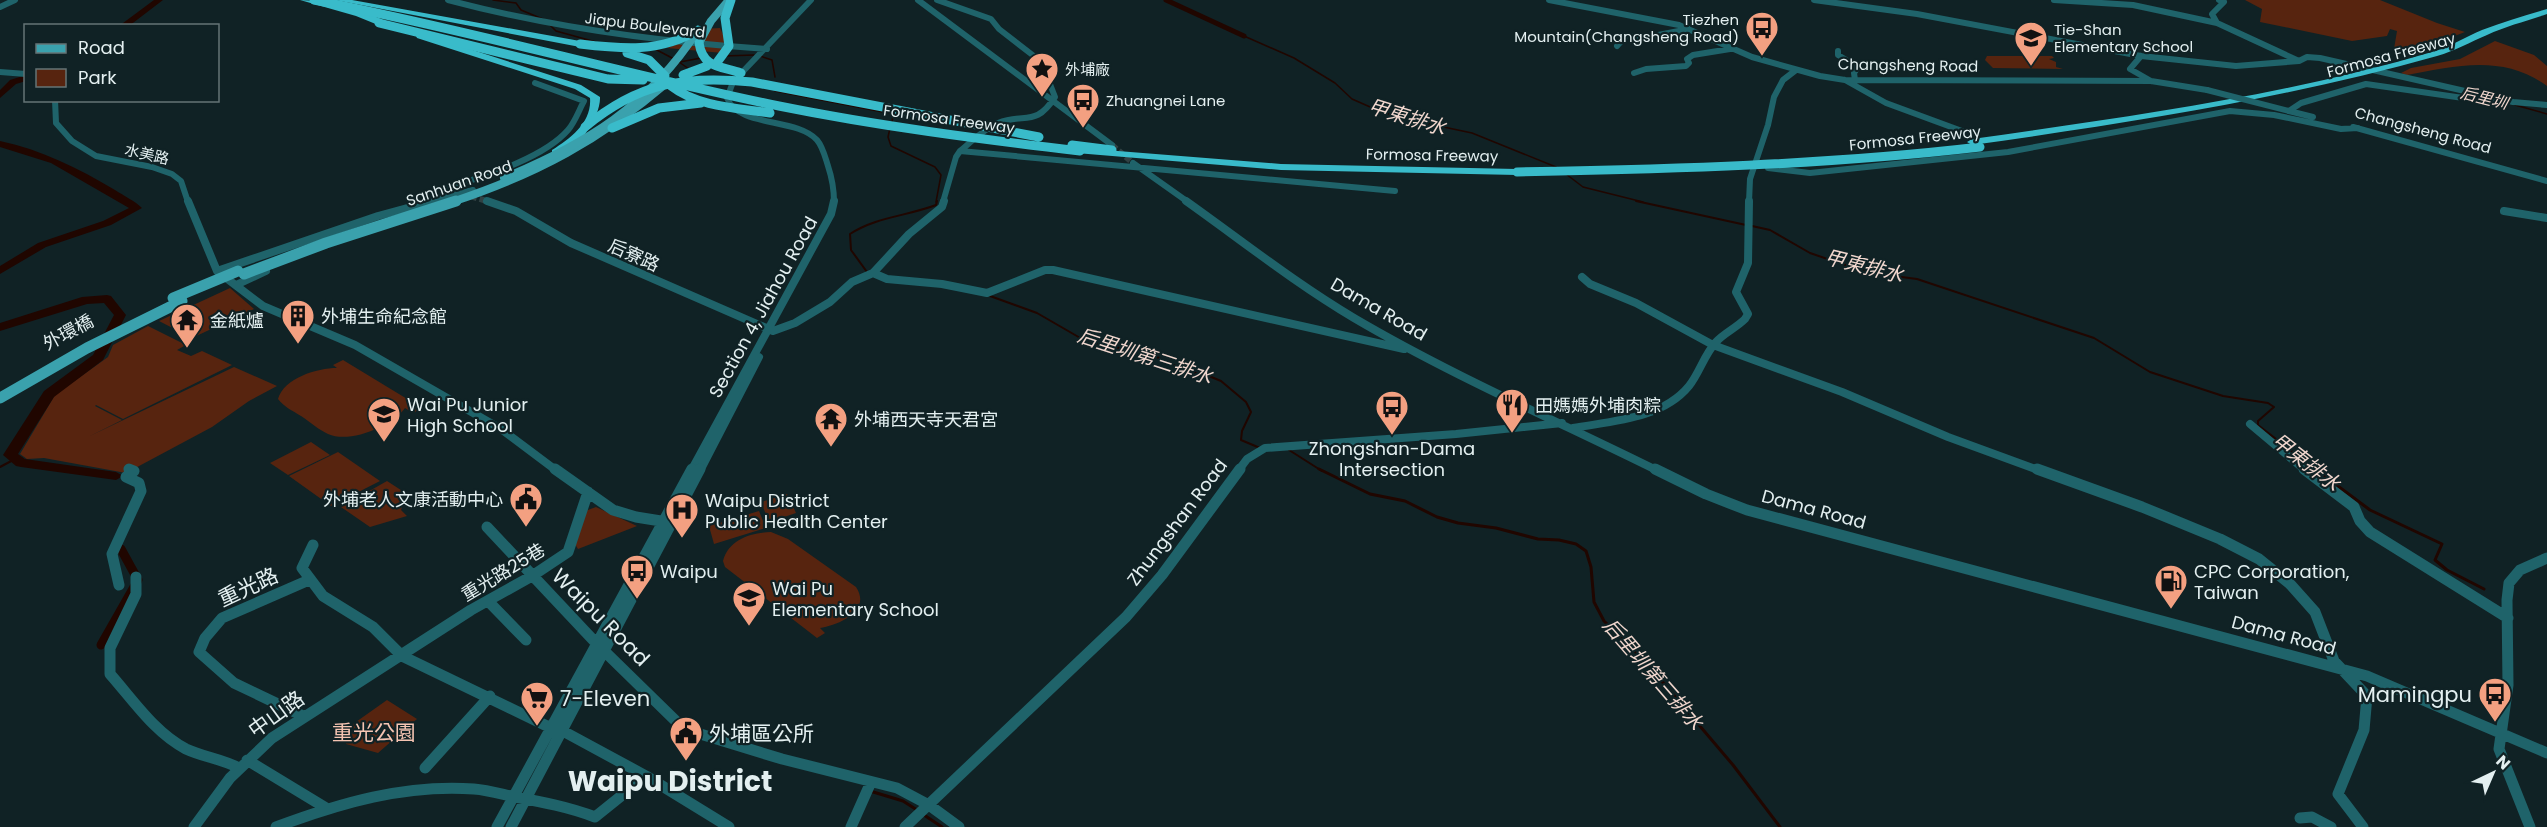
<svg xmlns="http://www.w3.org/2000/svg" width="2547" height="827" viewBox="0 0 2547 827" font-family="Poppins,'Noto Sans TC',sans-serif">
	<rect width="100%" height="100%" fill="#102225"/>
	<path fill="#57240f" d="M2245,0H2380L2437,23L2465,32L2413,52L2394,49L2397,31L2390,29L2387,36L2352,41L2260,22L2262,9Z
		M720,28L726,41L723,53L667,48L686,41L703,29Z
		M2495,41L2534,55L2547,66V86C2503,54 2456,66 2407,75L2401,73L2411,68L2460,59Z
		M1987,56H2052L2054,58L2049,59L2056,62V67L2063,69L1993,68L1985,60Z
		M230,288L254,309L192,338L159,321Z
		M148,326L186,345L177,350L191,356L202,351L232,365L123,419L96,405L95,406L122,420L90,436L234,367L277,386L249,401L212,427L126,473L44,458L27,459L20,454L55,395L108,357L113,345Z
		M343,360L422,408L413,413L405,408C392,426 350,444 328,434C319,430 310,422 301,416C293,411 284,407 278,399C284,378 317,368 337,368L333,365Z
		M311,442L330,455L288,475L270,463Z
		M338,452L380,481L331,506L289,476Z
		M387,481L407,494L401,510L407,516L370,527L341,507Z
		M787,494L796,513L769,522L761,502Z
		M596,507L637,526L578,549L575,544L585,511Z
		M759,511L766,528L714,544L709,526Z
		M771,532L788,539L856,587C872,611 839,625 820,628L825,633L817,638L725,567L723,561C729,539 751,533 771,532Z
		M387,700L417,719L378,753L346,744V729Z"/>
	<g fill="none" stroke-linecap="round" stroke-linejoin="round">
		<path stroke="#200600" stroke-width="1.5" d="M493,0L516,3L521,10L545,20
			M549,24L556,31L596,42
			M1244,36L1294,58L1335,83L1352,99L1377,110L1401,118L1472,133L1556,167
			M655,49L674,59
			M724,56L754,55
			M760,56L772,60L775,77
			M679,62L689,69
			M680,62L701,58
			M775,91L893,114L892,123
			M2515,105L2547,114
			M890,128L888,137L891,146L935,167L941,175L936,202
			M1566,174L1583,187L1643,202"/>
		<path stroke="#200600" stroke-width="2" d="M1636,201L1746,225
			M1752,226L1770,230L1810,253L1842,264L1886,275L1917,279L2094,338L2150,372L2223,396L2268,403L2274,407L2258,421V425L2317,471
			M867,272L851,250L850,234C876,217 907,216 936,205L937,201
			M990,296L1037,313L1082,339L1100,345L1146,352L1189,372L1204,374L1221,381L1246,402L1251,412L1242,431L1241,440L1260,448
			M1289,450L1322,471
			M0,467L15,459"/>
		<path stroke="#200600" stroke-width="3" d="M1319,469L1370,494L1405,501L1437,517L1458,523L1496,528L1538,539L1559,540L1576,544L1586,551L1591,567L1594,602L1604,621L1643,659L1733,765L1780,827
			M2315,469L2370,510L2442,544L2435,560L2447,570L2484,589
			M870,791L903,801L917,810
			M924,815L942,827"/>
		<path stroke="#200600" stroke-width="5" d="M1166,0L1244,36"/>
		<path stroke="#200600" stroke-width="9" d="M101,645L138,580L121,549"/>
		<path fill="#200600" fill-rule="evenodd" d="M154,0H163L129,26H119Z
			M26,75V81L16,84L0,98V90L10,80Z
			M0,141C42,150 78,168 115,190C124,196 135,201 142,208L111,225L46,247L0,274V266L38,243L103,221L129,208L51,163L0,147Z
			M107,295L111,296L126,315L103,360L54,397L18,454L25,459L116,472L123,476L116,480L21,467L16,466L3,455L44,391L93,355L114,315L104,303L87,304L0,331V323L82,297Z"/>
		<path stroke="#304143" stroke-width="6" stroke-dasharray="6 3" stroke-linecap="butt" d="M1112,145L1133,163
			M445,189L487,201"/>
		<path stroke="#1f636a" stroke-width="6" d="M448,0C553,28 659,42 767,49
			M811,0L733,82L727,98C739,128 796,117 817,140C823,147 825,157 828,166C832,178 834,190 834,202
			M918,0L1112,145
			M937,0L991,19L999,29L1039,60L1049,72L1048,79L1055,97C1035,128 1025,112 998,123C984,129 972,141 960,151L956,157L943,202
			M1549,0L1679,25L1752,57L1820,76L1845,80L2151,81L2207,90
			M1814,0L1917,14L2141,56L2236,66L2299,61L2307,57L2320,58L2513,102L2547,105
			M2054,0L2133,5L2217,23
			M2219,0L2224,2L2212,14L2217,23L2299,61
			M0,7L15,0
			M1617,46L1626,36L1643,38L1689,29
			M1838,51V55L1858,67L1854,73L1855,80
			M2141,56L2130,69L2151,81
			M0,72L26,74
			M1634,73L1646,69L1686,66L1689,63L1687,59L1693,55L1730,49
			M1845,80L1886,103L1962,131
			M55,100L56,123L72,141L96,156L152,167L172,174L181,181L188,202
			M2289,111L2313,117
			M2289,111L2301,103L2366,84L2491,102
			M2353,127L2547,181
			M960,151L1395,191
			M1133,163L1188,202
			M1768,168L1810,173L2008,152L2230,111L2274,115L2341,129L2358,128
			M445,189C481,177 543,159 568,130C575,122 579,110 584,101L535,83
			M487,201L491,202
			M428,202L473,190
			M1749,202L1750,179L1768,125L1774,97L1783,80L1796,70"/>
		<path stroke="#1f636a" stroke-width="8" d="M188,201L217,271L263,306L355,345L501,429L557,471
			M487,201L516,211L571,243L773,331L795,323L830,302L852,282L873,273L909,234L942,207L944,201
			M1186,201C1241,240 1295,283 1354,318C1451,375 1557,421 1658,471
			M2504,211L2547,218
			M217,271L378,216L433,201
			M873,273L887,279L942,284L987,293L1045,270H1053L1404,349
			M1582,277L1590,284L1636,303L1713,345L1842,392L1948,437L2041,471
			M236,285L266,271
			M2250,424L2306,471
			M1573,428C1612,421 1662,419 1689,386C1700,372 1704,355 1716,342C1724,333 1736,328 1745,319L1748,314L1736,292L1748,263L1749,201
			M129,469L133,471
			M691,471L831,214L834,201
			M700,471L759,357
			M1238,471L1247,459L1265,448L1456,434L1562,423"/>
		<path stroke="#1f636a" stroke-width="11" d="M555,469L613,510L636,517L667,522
			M1655,469L1706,494L1747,510L2367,676L2547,753
			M2037,469L2142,507L2220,539L2259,559L2290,584L2315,612L2334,661L2367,696L2364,730L2338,794L2363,827
			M2304,469L2354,507L2360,521L2370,532L2508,618
			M487,527L596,643L684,729L782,759L897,788L929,805L959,827
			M313,545L302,568L323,596L373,627L402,656L549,727L561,730L646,776L729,827
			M136,577V594L110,648V674C133,700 155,733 186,749C203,757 222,759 239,768
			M119,585L112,554L141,491L139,483L126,477L134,471L129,469
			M488,601L526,640
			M303,716L234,683L199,652L205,638L222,618L309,580
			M247,760L326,808
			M425,768L490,696
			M2300,818L2312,817L2331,827
			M194,827L230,778L272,738L471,610L532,576L568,552L588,492
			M276,827C340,803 405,784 474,789C488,790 501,794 515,797C542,802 569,807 595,817L646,776
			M497,827L692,469
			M511,827L700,469
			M851,827L871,782
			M905,827L1126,617L1162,575L1240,469
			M2530,827L2499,749L2508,685L2507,600L2509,583L2520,570L2547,558"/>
		<path stroke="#3aa1ad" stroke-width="8" d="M699,43L711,21L729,0
			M452,202C537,174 600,140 668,82"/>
		<path stroke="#3aa1ad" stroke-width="11" d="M244,274L326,243L456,201
			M0,398L87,348L182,301"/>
		<path fill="#39bbca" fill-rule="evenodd" d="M300,0C325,0 375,12 395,27L388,29L356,16Z
			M335,0H352L580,41L584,44L580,47Z
			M2547,9V14C2527,21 2506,26 2487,35C2470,42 2455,51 2437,56C2284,99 2129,123 1972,145L1967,142L1972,139C2126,117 2283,96 2432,52C2450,47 2465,37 2482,30C2503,22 2525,15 2547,9Z
			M420,33L581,85L600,97C601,117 575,157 552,154V150C571,138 592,122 590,98L575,89L417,38L416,36Z
			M1080,148L1281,164L1517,169L1522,172L1517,175L1281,170L1076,153V149Z"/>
		<path stroke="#1f636a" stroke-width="6" d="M2207,90L2289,111"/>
		<path stroke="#3aa1ad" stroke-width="8" d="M504,178C586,144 649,106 698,30"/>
		<path stroke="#3aa1ad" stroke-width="11" d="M173,298L238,271"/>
		<path stroke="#39bbca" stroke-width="9" d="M314,0C470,30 623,74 779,106C878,126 979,139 1080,151
			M379,23L608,79L643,80
			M699,43C703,68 720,66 741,73
			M580,44C622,49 660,53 698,30
			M627,53L649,60L665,76
			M718,61L729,46L725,18L731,0
			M683,75L707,66
			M671,86C698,107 738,108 770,113
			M585,127C638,83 684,75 752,82L1039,137
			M612,128L659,108L701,103
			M1072,145L1112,150
			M1517,172C1672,169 1826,165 1980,147"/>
	</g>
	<defs>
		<g id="bus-pin" transform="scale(1.725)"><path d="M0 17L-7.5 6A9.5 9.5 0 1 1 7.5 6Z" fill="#f3a081" stroke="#102225"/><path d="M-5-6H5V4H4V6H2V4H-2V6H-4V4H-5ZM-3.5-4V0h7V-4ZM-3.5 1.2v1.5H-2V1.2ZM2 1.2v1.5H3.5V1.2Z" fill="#111"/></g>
		<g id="school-pin" transform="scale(1.725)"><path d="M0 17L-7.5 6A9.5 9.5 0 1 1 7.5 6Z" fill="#f3a081" stroke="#102225"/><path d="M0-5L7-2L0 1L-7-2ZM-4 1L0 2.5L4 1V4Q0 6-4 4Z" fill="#111"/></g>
		<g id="sight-pin" transform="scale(1.725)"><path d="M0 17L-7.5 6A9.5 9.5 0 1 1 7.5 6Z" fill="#f3a081" stroke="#102225"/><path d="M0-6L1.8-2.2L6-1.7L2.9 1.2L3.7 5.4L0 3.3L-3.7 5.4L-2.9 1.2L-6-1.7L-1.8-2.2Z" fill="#111"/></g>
		<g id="building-pin" transform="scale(1.725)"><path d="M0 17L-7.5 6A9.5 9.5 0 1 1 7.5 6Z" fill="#f3a081" stroke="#102225"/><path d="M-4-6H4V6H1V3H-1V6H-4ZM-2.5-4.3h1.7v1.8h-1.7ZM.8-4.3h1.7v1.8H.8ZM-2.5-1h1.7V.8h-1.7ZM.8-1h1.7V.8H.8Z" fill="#111"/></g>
		<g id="temple-pin" transform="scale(1.725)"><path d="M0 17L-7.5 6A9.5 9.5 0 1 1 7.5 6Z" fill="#f3a081" stroke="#102225"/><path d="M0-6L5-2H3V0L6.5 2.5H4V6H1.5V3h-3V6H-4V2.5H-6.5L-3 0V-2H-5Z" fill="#111"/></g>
		<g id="restaurant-pin" transform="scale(1.725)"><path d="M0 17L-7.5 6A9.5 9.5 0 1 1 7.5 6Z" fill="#f3a081" stroke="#102225"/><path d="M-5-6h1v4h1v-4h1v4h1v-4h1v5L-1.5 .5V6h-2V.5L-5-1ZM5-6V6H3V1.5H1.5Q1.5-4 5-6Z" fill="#111"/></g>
		<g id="civic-pin" transform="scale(1.725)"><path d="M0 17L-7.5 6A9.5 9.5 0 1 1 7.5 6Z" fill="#f3a081" stroke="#102225"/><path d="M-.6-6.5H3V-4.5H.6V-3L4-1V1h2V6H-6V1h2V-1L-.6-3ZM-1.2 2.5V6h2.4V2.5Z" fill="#111"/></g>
		<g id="hospital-pin" transform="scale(1.725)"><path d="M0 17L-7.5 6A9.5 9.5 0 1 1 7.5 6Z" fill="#f3a081" stroke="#102225"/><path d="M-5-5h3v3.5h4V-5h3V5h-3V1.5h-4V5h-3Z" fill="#111"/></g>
		<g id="fuel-pin" transform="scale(1.725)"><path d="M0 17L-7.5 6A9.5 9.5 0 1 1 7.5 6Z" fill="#f3a081" stroke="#102225"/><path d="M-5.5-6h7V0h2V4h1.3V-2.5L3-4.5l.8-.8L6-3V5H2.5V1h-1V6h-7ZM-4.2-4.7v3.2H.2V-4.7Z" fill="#111"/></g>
		<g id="supermarket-pin" transform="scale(1.725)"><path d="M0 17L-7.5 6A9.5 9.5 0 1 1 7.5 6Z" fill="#f3a081" stroke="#102225"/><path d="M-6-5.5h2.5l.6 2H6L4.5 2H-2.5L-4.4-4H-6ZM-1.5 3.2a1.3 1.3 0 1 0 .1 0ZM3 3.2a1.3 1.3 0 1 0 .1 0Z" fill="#111"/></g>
	</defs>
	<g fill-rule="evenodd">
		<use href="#bus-pin" x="1762" y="28"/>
		<use href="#school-pin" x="2031" y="38"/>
		<use href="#sight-pin" x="1042" y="69"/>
		<use href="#bus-pin" x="1083" y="100"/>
		<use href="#building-pin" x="298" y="316"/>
		<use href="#temple-pin" x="187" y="320"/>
		<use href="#restaurant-pin" x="1512" y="405"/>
		<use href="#bus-pin" x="1392" y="407"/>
		<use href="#school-pin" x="384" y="414"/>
		<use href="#temple-pin" x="831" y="419"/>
		<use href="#civic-pin" x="526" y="499"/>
		<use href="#hospital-pin" x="682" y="510"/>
		<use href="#bus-pin" x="637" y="571"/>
		<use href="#fuel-pin" x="2171" y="581"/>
		<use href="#school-pin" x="749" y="598"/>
		<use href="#bus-pin" x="2495" y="694"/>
		<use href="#supermarket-pin" x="537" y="698"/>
		<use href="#civic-pin" x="686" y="733"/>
	</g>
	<g text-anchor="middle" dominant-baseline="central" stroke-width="4.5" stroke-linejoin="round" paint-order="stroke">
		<g font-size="15" fill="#e3eff0" stroke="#102225" text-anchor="start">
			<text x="1739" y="19" text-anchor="end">Tiezhen<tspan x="1739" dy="17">Mountain(Changsheng Road)</tspan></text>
			<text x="2054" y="29">Tie-Shan<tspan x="2054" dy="17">Elementary School</tspan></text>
			<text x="1065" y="69">外埔廠</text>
			<text x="1106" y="100">Zhuangnei Lane</text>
		</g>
		<g font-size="15" fill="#e3eff0" stroke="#102225">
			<text transform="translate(645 25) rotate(7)">Jiapu Boulevard</text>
			<text transform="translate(2391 55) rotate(-15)">Formosa Freeway</text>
			<text transform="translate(1908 65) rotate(1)">Changsheng Road</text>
			<text transform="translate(949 119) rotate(8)">Formosa Freeway</text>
			<text transform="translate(2423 130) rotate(15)">Changsheng Road</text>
			<text transform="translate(1915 138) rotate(-6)">Formosa Freeway</text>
			<text transform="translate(147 154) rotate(13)">水美路</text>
			<text transform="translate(1432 155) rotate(1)">Formosa Freeway</text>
			<text transform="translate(459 183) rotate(-19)">Sanhuan Road</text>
		</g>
		<g font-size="16" font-style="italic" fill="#f1d7ce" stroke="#102225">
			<text transform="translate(2484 98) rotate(14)">后里圳</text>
		</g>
		<g font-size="18" fill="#e3eff0" stroke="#102225">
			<text transform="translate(634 255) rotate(24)">后寮路</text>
			<text transform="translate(763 307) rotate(-61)">Section 4, Jiahou Road</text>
			<text transform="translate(1379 309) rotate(30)">Dama Road</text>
			<text transform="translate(68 332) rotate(-28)">外環橋</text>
			<text transform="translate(1814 509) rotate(15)">Dama Road</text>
			<text transform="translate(1177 522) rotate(-53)">Zhungshan Road</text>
			<text transform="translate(503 572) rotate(-31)">重光路25巷</text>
			<text transform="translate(2284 635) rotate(15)">Dama Road</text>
		</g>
		<g font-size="18" fill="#e3eff0" stroke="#102225" text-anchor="start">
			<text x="321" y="316">外埔生命紀念館</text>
			<text x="210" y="320">金紙爐</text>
			<text x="407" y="404">Wai Pu Junior<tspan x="407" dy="21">High School</tspan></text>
			<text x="1535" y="405">田媽媽外埔肉粽</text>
			<text x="854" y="419">外埔西天寺天君宮</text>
			<text x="1392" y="448" text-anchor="middle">Zhongshan-Dama<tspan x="1392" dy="21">Intersection</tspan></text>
			<text x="503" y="499" text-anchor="end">外埔老人文康活動中心</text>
			<text x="705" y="500">Waipu District<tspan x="705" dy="21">Public Health Center</tspan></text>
			<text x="660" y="571">Waipu</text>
			<text x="2194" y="571">CPC Corporation,<tspan x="2194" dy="21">Taiwan</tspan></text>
			<text x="772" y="588">Wai Pu<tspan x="772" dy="21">Elementary School</tspan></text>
		</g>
		<g font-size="20" font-style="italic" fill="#f1d7ce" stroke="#102225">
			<text transform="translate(1407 117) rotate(17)">甲東排水</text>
			<text transform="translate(1864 266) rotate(14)">甲東排水</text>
			<text transform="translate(1145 356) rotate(18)">后里圳第三排水</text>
			<text transform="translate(2306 462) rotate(38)">甲東排水</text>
			<text transform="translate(1653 674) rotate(49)">后里圳第三排水</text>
		</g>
		<g font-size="21" fill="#e3eff0" stroke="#102225">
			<text transform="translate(248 587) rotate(-25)">重光路</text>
			<text transform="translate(601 617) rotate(45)">Waipu Road</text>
			<text transform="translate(276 714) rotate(-36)">中山路</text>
		</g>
		<g font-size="21" fill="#e3eff0" stroke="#102225" text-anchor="start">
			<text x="2472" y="694" text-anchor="end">Mamingpu</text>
			<text x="560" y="698">7-Eleven</text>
			<text x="709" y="733">外埔區公所</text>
		</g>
		<g font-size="21" fill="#f5c4b2" stroke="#102225">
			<text x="374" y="732">重光公園</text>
		</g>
		<g font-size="28" font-weight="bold" fill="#e3eff0" stroke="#102225">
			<text x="670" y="781">Waipu District</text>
		</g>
	</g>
	<rect x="24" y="24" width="195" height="78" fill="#102225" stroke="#647476" stroke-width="1.5"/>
	<rect x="36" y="44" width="30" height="9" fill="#3aa1ad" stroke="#647476" stroke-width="1.5"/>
	<text x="78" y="54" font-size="18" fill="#e3eff0">Road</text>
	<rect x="36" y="69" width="30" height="18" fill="#57240f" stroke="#647476" stroke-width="1.5"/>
	<text x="78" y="84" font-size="18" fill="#e3eff0">Park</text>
	<g transform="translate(2493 773) rotate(44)" stroke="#102225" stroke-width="4.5" paint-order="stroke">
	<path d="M0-4.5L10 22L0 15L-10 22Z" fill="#e3eff0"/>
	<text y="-9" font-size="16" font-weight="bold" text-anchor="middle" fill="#e3eff0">N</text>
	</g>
</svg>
